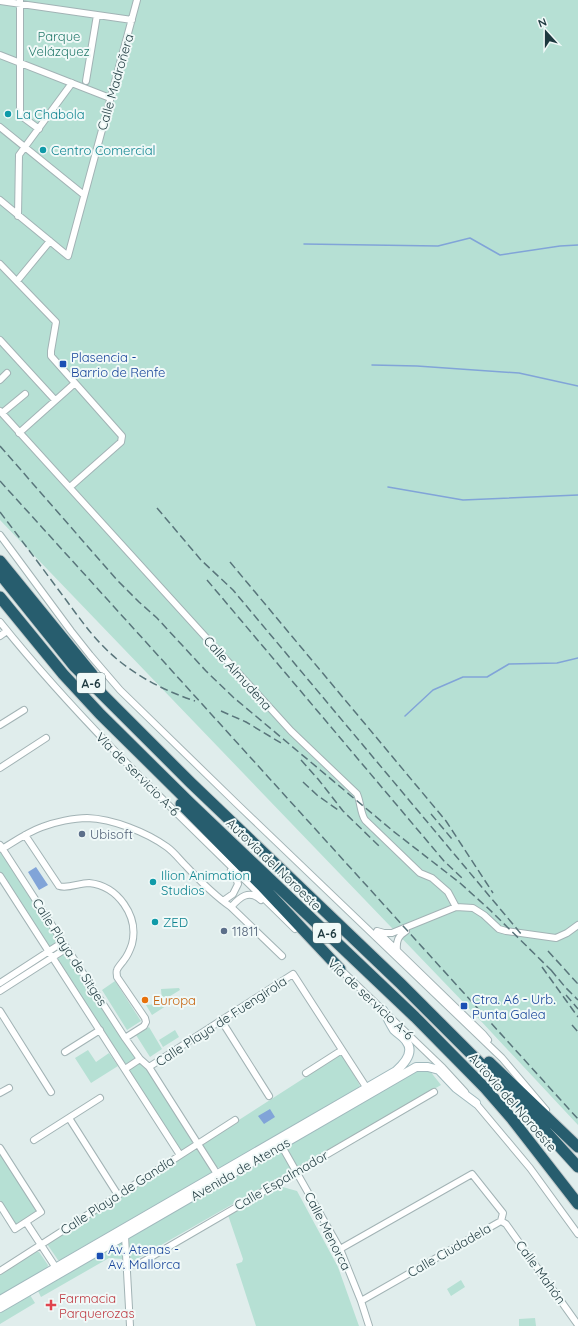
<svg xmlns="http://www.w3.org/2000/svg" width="578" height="1326" viewBox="0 0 578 1326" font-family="Quicksand,sans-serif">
	<rect width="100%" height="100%" fill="#e0edec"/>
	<path fill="#b6e0d4" d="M0,0H578V1125L465,1004L0,520Z
		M0,848L58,939V942L51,947L48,946L0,872Z
		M65,953H67L135,1056L134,1059L127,1064L124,1063L58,961V958Z
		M115,981L141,1021L127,1030L102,990Z
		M179,988L180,990L162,1001L161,989Z
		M168,1003L169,1004L152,1015L146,1005Z
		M149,1027L162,1049L150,1057L136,1035Z
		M175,1030L179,1037L163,1047L159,1040Z
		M88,1050L96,1062L109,1053L118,1066L91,1083L75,1058Z
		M340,1055H342L357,1080L360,1086L358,1089L224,1167L220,1168L217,1167L202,1146L203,1143Z
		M140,1062L144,1063L192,1141V1144L182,1151L179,1149L129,1072V1069Z
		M423,1070L430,1071L441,1085L135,1260L109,1258L41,1297L38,1291L416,1071Z
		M195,1148L198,1149L211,1170V1173L60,1260H58L47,1244Z
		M0,1153L38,1211L16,1225L0,1200Z
		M279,1186L297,1191L338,1267L359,1326H256L236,1264L242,1262L243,1259L228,1215Z
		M36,1251L39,1252L48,1265L47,1269L0,1295V1274Z
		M461,1280L465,1287L451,1296L447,1289Z
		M30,1295L35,1303L0,1324V1313Z
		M535,1318L536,1326H519V1319Z"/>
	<path fill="#81a4d8" d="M36,867L48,885L39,890L28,872Z
		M270,1109L275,1117L264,1124L258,1116Z"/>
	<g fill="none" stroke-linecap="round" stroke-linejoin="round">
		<path stroke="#81a4d8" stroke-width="1.5" d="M304,244L438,246L470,238L500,255L560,246L578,245
			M372,365L417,366L519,373L578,386
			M388,487L463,500L578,495
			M405,716L433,690L463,677H487L509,664L557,663L578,658"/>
		<g stroke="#a2b3b5" stroke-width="8">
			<path id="minor" d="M20,0V115L39,129
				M0,1L132,20
				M0,55L110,98
				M86,81L97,15
				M0,127L84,195
				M0,200L68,256L137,0
				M18,216L19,155L72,83
				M0,264L56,322L51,351V356L122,436L121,442L70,487
				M17,281L50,241
				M0,340L55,400
				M0,380L7,373
				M0,411L291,731L357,794C361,803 360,812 365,820L420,873L432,878L448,892L456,907
				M2,413L25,394
				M19,433L75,383
				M0,535L71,631L90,655L120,690L236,803L502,1058L546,1110
				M0,622C89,733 194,829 295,929
				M0,636L7,631
				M0,725L24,710
				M0,768L46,738
				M25,835L59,886C68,889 79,883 89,883C118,886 139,916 132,944C130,950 128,955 124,960C122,963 118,967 117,970C116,972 117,974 117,977L145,1018L146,1022L144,1026L125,1038
				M0,845L125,1038L140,1059L149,1067L219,1177
				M2,849C15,841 28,832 42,827C55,822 74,818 87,818C113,819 146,832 167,847C174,852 180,860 186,866C200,881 215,896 231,907L282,956
				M0,876L180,1155
				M223,901L233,894L238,884L235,875L231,870
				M231,907C240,897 249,889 261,900
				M377,931L384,933H392L456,907L473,908L484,915L499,929L506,931L556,938L567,933L578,925
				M379,933L483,1034L488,1040
				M397,951C396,941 398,936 406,931
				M339,968L443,1068L465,1092
				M0,983L63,942
				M0,991L67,948
				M0,1011L51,1092
				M221,1020L269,1096
				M65,1052L100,1030
				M149,1067L293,974L368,1090
				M125,1069L140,1059
				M306,1073L342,1050
				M0,1093L9,1088
				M473,1100L530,1168L578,1234
				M69,1118L118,1195
				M34,1140L100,1098
				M280,1143L340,1249L361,1301L369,1326
				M0,1148L41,1212L15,1229L0,1205
				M501,1221L506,1224L578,1325
				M26,1222L58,1271
				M123,1234L125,1236L130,1326
				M340,1249L472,1174L503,1213L501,1221L361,1301
				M127,1265L139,1264L434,1092
				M0,1271L235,1120"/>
		</g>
		<g stroke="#a0b9bd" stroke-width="10">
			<path id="secondary" d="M0,1300L396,1071C404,1064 415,1052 406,1041C403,1036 398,1034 394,1030C390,1024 387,1017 383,1010
				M0,1308L416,1067H428L439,1070L456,1088L476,1103"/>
		</g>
		<g stroke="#c0c8c9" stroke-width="13">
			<path id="motorway" d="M0,561L92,674
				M0,574L74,666L191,783L400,983L518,1101L578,1167
				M0,597L63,674L100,714L190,803L415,1017L485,1088L512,1119L578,1204
				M181,804L263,887L340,969
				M489,1062L578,1147"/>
		</g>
		<use href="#minor" stroke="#fff" stroke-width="6"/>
		<use href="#secondary" stroke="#fff" stroke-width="8"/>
		<use href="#motorway" stroke="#275d6e" stroke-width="11"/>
		<path stroke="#59757b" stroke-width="1.5" stroke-dasharray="8 4" stroke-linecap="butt" d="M0,446L117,580L139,602L157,618L206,671L233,697L393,831L460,883L490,910L555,974
			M0,481L578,1119
			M157,508L201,560L233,590L522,935
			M0,512C19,537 38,562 57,588C71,606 84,626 100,643C126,671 159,689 195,701
			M230,562L446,821L493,893
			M207,580L444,861L462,878
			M221,711L246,722L281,743
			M301,760L318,779L343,811L379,846
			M303,782L317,795L338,810
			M431,814L452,839
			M548,951L578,984
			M542,967L578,1017
			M551,970L566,988L578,1000
			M566,995L578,1009
			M572,1025L578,1032"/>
	</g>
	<g fill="#0f9aa8" stroke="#f0f9f8" stroke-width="1.5">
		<circle cx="8" cy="114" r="4"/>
		<circle cx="43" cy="150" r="4"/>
		<circle cx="153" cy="882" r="4"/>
		<circle cx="155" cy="922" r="4"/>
	</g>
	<g fill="#1a4fb4" stroke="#f0f9f8" stroke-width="1.5">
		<rect x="59" y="360" width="8" height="8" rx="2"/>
		<rect x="460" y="1002" width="8" height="8" rx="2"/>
		<rect x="96" y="1252" width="8" height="8" rx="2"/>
	</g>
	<g fill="#5c6f8a" stroke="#f0f9f8" stroke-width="1.5">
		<circle cx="82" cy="834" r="4"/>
		<circle cx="224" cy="931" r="4"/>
	</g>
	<circle fill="#e8710a" stroke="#f0f9f8" stroke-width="1.5" cx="145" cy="1000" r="4"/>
	<path fill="#e0444e" stroke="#f0f9f8" stroke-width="1.5" d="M49 1299h4v4h4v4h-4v4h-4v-4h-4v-4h4z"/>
	<g text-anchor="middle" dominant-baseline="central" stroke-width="4" stroke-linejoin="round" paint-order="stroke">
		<g fill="#f0f9f8" stroke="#5d7376" stroke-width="1">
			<rect x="77" y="673" width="28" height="20" rx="3"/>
			<rect x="313" y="923" width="28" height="20" rx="3"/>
		</g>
		<g font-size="12" font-weight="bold" fill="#1e393f">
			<text x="91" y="683">A-6</text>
			<text x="327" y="933">A-6</text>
		</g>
		<g font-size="13" fill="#247a6b" stroke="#f0f9f8">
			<text x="59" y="36">Parque<tspan x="59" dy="15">Velázquez</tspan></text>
		</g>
		<g font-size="13" fill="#1e393f" stroke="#f0f9f8">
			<text transform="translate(115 82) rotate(-74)">Calle Madroñera</text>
			<text transform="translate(238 673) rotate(48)">Calle Almudena</text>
			<text transform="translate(138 774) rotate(45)">Vía de servicio A-6</text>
			<text transform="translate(274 864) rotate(44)">Autovía del Noroeste</text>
			<text transform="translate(70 952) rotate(57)">Calle Playa de Sitges</text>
			<text transform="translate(371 999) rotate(43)">Vía de servicio A-6</text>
			<text transform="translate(221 1021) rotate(-33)">Calle Playa de Fuengirola</text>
			<text transform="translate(513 1102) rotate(49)">Autovía del Noroeste</text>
			<text transform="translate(240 1169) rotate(-30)">Avenida de Atenas</text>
			<text transform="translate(281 1180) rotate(-30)">Calle Espalmador</text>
			<text transform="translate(117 1195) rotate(-33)">Calle Playa de Gandía</text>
			<text transform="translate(328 1231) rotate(63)">Calle Menorca</text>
			<text transform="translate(449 1250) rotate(-30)">Calle Ciudadela</text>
			<text transform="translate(541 1272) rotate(54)">Calle Mahón</text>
		</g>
		<g font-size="13" fill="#0d838f" stroke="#f0f9f8" text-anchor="start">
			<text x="16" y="114">La Chabola</text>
			<text x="51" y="150">Centro Comercial</text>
			<text x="161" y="875">Ilion Animation<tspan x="161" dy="15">Studios</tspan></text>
			<text x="163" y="922">ZED</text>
		</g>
		<g font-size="13" fill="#164399" stroke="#f0f9f8" text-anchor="start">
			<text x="71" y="357">Plasencia -<tspan x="71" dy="15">Barrio de Renfe</tspan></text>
			<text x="472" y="999">Ctra. A6 - Urb.<tspan x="472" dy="15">Punta Galea</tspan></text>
			<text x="108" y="1249">Av. Atenas -<tspan x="108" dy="15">Av. Mallorca</tspan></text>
		</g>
		<g font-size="13" fill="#4e5e75" stroke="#f0f9f8" text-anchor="start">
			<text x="90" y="834">Ubisoft</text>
			<text x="232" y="931">11811</text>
		</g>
		<g font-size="13" fill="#c56008" stroke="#f0f9f8" text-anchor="start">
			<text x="153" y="1000">Europa</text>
		</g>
		<g font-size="13" fill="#be3a42" stroke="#f0f9f8" text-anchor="start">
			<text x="59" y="1298">Farmacia<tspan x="59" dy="15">Parquerozas</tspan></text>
		</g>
	</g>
	<g transform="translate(546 32) rotate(339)" stroke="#f0f9f8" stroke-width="3" paint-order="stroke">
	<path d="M0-3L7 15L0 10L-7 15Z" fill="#1e393f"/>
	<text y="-6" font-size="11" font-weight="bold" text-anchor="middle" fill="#1e393f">N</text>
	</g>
</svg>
